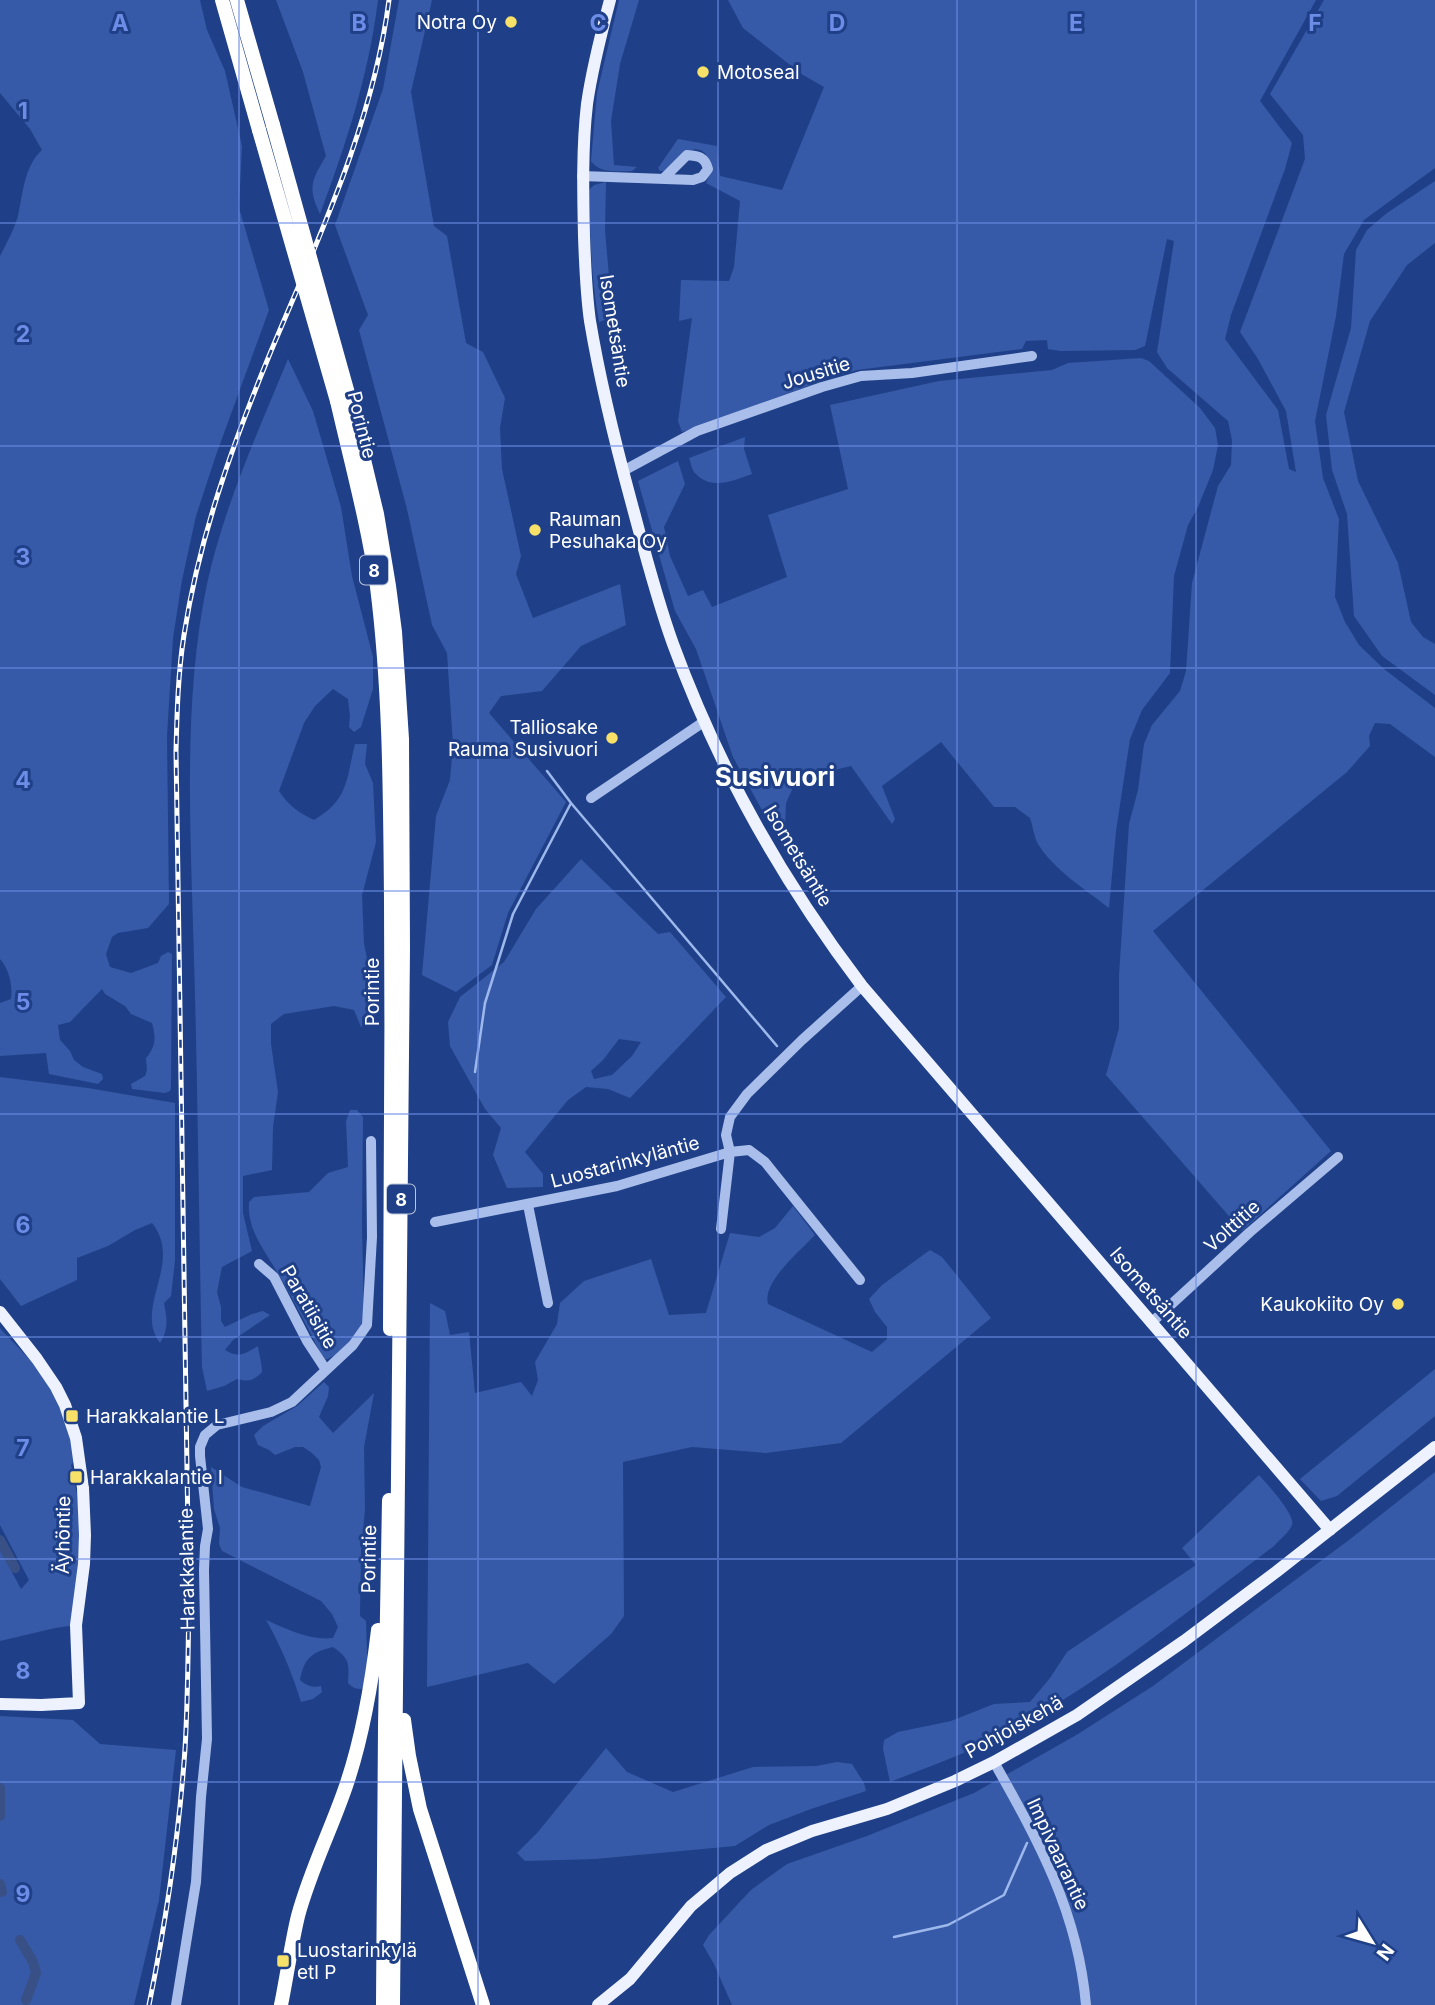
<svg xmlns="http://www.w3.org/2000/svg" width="1435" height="2005" viewBox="0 0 1435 2005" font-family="Inter,sans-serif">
	<rect width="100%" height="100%" fill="#1f4088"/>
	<path fill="#365aa7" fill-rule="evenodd" d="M0,0H200L207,30L225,71L242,146L239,208L269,310L216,455L196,516L182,580L173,638L167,736L169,904L148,928L118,933L112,937L106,954L110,967L131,973L158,963L161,956L168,952L172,954L171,1088L170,1091L165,1093L132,1089L131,1084L145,1076L147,1070L146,1058C156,1047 156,1037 152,1023L131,1014L125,1006L105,994L102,989L70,1022L58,1025L60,1040L70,1051L74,1060L83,1067L102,1074L103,1079L98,1084L49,1074L46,1053L0,1056V1003L11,999C13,986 9,969 0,959V256C6,244 14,230 18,216C23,194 24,166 42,150L30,129L0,93Z
		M276,0H378C369,74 346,145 320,214C307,187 312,180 326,156L303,72Z
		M399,0H432L411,92L434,226L447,236L466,343L483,352L505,398L500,428L502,469L521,556L516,574L533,618L620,584L626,625L581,646L542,691L501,696L489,713L566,802L508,913L492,965L456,992L422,975L436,816L450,780L453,745L447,653L432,625L407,509L359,330L368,315L335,225L383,89Z
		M619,0H639L620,64L611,121L614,165L637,167L632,171C618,171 600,174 591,161L597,93Z
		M728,0H1316L1260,101L1292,143L1285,169L1231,315L1225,339L1278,410L1289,469L1296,472L1286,411L1258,359L1240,332L1305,159L1303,135L1270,94L1324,0H1435V168L1364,220L1344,254L1336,316L1315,421L1323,478L1339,519L1335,597L1345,622L1359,645L1384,669L1435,708V757L1390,724L1375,723L1369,736L1370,746L1347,772L1153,931L1331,1151L1242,1231L1106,1075L1119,1028V975L1129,824L1138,790L1144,744L1152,725L1180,691L1186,671L1192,583L1218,486L1231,465L1232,440L1228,421L1167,368L1157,352L1174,241L1167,239L1145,346L1135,350L1060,351L1048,349L1047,340L1026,341L1022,349L857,370L827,379L682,432L678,421L692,318L679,321L681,280L729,281L734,267L740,201L706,183C715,167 708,141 686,152C678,157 671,165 664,171H660L658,168L678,139L717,146L720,176L782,190L824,87L803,75L743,28Z
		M1435,181V243L1407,265L1370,321L1344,412L1358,481L1398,563L1411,622L1423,637L1435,644V695L1382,656L1354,616L1347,514L1332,470L1326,415L1351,328L1356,250L1367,230L1387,213Z
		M606,182L605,231L610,287L616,316L599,322C591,278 590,235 589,190L594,185Z
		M1141,358L1149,361L1200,408L1215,428L1218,445L1213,470L1198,507L1188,525L1174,576L1170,673L1142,710L1130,739L1116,831L1109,908C1085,889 1054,870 1038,844C1034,837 1033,826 1030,818L1015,807H994L941,742L882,786L895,819L892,824L851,766L797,779L786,803L785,828L775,834L733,757L696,649L675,611L638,481L678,461L685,484L664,527L670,556L688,596L703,590L712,607L787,577L768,515L848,489L830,405L939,381L1052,370L1068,363Z
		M288,359L313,411L341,507L352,576L373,657V689L361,727L354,732L349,727L350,716L348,699L333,689L315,706L304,723L279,791C288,805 299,813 314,820C349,799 346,780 355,744H367L365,764L373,783L376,842L362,895L364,944L372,982L368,1021L361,1027L354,1010L334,1006L284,1014L271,1024V1044L278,1092L273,1127L272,1170L243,1176V1213L252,1251L222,1267L217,1292L221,1307V1321L225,1327L252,1314L263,1311L270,1315L233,1340L225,1350C239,1359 246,1353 258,1346C259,1355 262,1363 262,1372C253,1381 249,1382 237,1379L224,1386L207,1391L202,1367C199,1231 198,1095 194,959C191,837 182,703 207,584C224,506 258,432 288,359Z
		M745,437L744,449L752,474C734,480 712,491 696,474C692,471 691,463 689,458Z
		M581,859L658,934L670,932L726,997L630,1098L608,1089L586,1087L568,1100L525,1152L543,1174V1187L507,1188L493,1155L501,1128L485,1109L450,1046L448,1022L460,997L504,962L536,909ZM619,1039L641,1042L632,1056L612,1075L594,1079L591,1071L603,1060Z
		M0,1077L88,1088L175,1103V1261L171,1296L164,1303C167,1319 169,1329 160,1343C133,1307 184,1263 152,1223L135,1230L108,1246L77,1258V1280L21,1306L0,1279Z
		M350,1110H357L363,1117L362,1225L364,1319C355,1336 343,1355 324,1360C309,1330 294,1300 277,1272C264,1249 247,1230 249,1202L254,1197L309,1192L328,1173L348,1167L346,1121Z
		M793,1206L815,1235C800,1251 762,1282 768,1304L872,1352L887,1339V1327L875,1312L869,1299L882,1285L930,1250L942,1257L991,1318L841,1443L766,1453L692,1447L623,1462L624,1616L611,1634L554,1684L528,1663L427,1687L430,1303L445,1311L450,1335L469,1332L475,1393L521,1382L532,1396L538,1380L535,1362L557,1324L560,1303L584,1281L651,1259L669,1315L706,1313L730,1233L759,1237L775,1228Z
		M0,1328C12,1342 26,1354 37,1368C57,1395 68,1426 76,1458L71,1465L77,1494L80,1521L76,1625L55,1628L0,1641V1550L21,1589L29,1580L0,1525Z
		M1435,1369V1416L1337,1496L1321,1501L1300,1479Z
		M324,1382L329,1387L328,1396L319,1417L333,1433L374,1393L364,1447L365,1509L361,1552L360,1616L366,1621L368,1684L367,1688C358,1690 354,1689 348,1683C349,1663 350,1659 333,1647C312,1652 304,1658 300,1680C307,1686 312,1688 321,1686L322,1692L313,1699L301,1702C292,1673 281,1646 266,1620C286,1629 311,1641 333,1638L338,1627L332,1614L321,1601L222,1551L219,1544L220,1528L214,1509L211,1467L242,1487L310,1506L321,1467L319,1460L312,1453L303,1447H295L275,1455L269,1450L258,1445L254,1435L263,1426L297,1406Z
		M1435,1472V2005H732L714,1964L703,1945L709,1935L751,1890L787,1864L867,1836L974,1793L1078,1734L1153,1686L1349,1540Z
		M1259,1475C1267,1484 1296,1515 1292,1525C1289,1533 1279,1540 1274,1546C1189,1610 1106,1679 1012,1730C973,1751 931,1766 890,1782L883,1749L884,1740L898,1732L951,1721L994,1704L1030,1702L1050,1678L1067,1652L1196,1565L1182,1548Z
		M0,1716L73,1720L100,1744L176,1750L159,1900L134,2005H0Z
		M606,1748L627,1772L673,1792L753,1767L816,1766L837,1762L852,1764L864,1783L866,1791L811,1809L769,1825L735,1846L595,1859L525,1861L517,1853L538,1832Z"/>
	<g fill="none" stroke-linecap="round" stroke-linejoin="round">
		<path stroke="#9db8ec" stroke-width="2.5" d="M547,771L571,803
			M475,1072L485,1003L513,914L571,803L777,1046
			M894,1937L948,1925L1004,1895L1027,1843"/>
		<path stroke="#385085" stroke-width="10" d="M0,1540L15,1568
			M0,1788V1816
			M0,1884L2,1892
			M20,1940L33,1962L36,1973L26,2000"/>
		<path stroke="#a9beea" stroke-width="10" d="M582,176L693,180L702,177L708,169C705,157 699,156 687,155L664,178
			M623,471L697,431L822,387L861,376L912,373L1032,356
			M591,798L705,721
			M528,1205L548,1303
			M435,1222L617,1186L730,1152L749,1150L765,1162L777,1177L860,1280
			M721,1229L730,1152L726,1135L730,1117L747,1094L802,1040L862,986
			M259,1264L274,1277L307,1341L326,1370
			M1151,1323L1250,1232L1338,1157
			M994,1762C1039,1842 1078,1912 1086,2005
			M176,2005L196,1882L201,1797L207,1739L204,1570L205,1546L208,1529L200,1456V1447L205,1435L217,1425L271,1412L292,1402L353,1345L367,1325L372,1237L371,1141"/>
		<path stroke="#edf2fe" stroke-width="12" d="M610,0C601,34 592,69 587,104C582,148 583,192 584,236C585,264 586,293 590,321C600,381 615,442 631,501C644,549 656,597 673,644C718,767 783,882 862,986L1330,1530
			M0,1312L37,1359L56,1387L65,1405L76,1438L83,1488L85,1535L84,1564L76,1625L79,1703L41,1705L0,1704
			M598,2005L630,1979L691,1906L730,1873L766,1850L812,1831L887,1809L955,1781L994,1762L1077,1715L1184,1641L1276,1572L1435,1447"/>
		<path stroke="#fff" stroke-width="14" d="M222,0L259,130
			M237,0L273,125
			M349,397L377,514L389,586L395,632L402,739L403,948L393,2005
			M337,401C351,462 368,524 377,587C390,691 390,795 391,900C392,1043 391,1186 390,1329
			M404,1720L409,1756L420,1809L483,2005
			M281,2005C287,1976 291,1945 298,1916C310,1871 331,1830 346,1786C363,1736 372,1682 378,1630
			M383,2005L385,1727L389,1500"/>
		<g stroke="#fff" stroke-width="5">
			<path id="rail" d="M149,2005C166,1921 179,1835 185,1749C188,1699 188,1649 189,1599L176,751C177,712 178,673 184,635C199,538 232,446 269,356C317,241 373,125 389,0"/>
		</g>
		<use href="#rail" stroke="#1f4088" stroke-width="2.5" stroke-dasharray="8" stroke-linecap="butt"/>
		<path stroke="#fff" stroke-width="14" d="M273,125L349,397
			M259,130L337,401"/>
	</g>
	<path fill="none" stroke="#6c8ce6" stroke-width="2" stroke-opacity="0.55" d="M239,0V2005M478,0V2005M718,0V2005M957,0V2005M1196,0V2005M0,223H1435M0,446H1435M0,668H1435M0,891H1435M0,1114H1435M0,1337H1435M0,1559H1435M0,1782H1435"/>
	<g fill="#f8e169" stroke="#1f4088" stroke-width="2.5">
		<circle cx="511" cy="22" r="7"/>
		<circle cx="703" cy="72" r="7"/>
		<circle cx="535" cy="530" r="7"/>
		<circle cx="612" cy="738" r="7"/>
		<circle cx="1398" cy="1304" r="7"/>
		<rect x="65" y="1409" width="14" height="14" rx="3.5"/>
		<rect x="69" y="1470" width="14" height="14" rx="3.5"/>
		<rect x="276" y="1954" width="14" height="14" rx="3.5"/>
	</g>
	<g text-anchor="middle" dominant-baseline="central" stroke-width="6" stroke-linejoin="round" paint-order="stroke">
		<g fill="#1f4088" stroke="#bcc6db" stroke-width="2">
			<rect x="360" y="555.5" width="28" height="29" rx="5"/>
			<rect x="387" y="1184.5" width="28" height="29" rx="5"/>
		</g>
		<g font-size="18" font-weight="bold" fill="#fff">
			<text x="374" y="570">8</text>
			<text x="401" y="1199">8</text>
		</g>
		<g font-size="19" fill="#fff" stroke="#1f4088" text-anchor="start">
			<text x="497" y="22" text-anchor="end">Notra Oy</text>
			<text x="717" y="72">Motoseal</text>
			<text x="549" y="519">Rauman<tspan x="549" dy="22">Pesuhaka Oy</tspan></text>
			<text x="598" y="727" text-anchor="end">Talliosake<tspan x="598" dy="22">Rauma Susivuori</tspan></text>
			<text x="1384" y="1304" text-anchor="end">Kaukokiito Oy</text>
			<text x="86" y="1416">Harakkalantie L</text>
			<text x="90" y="1477">Harakkalantie I</text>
			<text x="297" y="1950">Luostarinkylä<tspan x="297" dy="22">etl P</tspan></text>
		</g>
		<g font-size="19" fill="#fff" stroke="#1f4088">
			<text transform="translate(615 331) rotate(81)">Isometsäntie</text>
			<text transform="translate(816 373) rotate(-17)">Jousitie</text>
			<text transform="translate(362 425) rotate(76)">Porintie</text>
			<text transform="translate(798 856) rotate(59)">Isometsäntie</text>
			<text transform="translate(372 992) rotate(-90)">Porintie</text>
			<text transform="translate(625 1162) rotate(-15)">Luostarinkyläntie</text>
			<text transform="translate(1232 1226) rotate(-42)">Volttitie</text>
			<text transform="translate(1151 1293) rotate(49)">Isometsäntie</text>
			<text transform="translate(309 1307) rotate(60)">Paratiisitie</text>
			<text transform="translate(63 1535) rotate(-89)">Äyhöntie</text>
			<text transform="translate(369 1559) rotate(-89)">Porintie</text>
			<text transform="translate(187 1569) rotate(-91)">Harakkalantie</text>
			<text transform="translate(1014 1727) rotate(-29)">Pohjoiskehä</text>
			<text transform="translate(1058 1854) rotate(65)">Impivaarantie</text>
		</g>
		<g font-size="26" font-weight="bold" fill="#fff" stroke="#1f4088">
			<text x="775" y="776">Susivuori</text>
		</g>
	</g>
	<g font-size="23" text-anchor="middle" font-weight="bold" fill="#6c8ce6" stroke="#1f4088" stroke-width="6" stroke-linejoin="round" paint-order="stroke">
		<text x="120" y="31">A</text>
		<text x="359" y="31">B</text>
		<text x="598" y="31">C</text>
		<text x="837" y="31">D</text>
		<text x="1076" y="31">E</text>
		<text x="1315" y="31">F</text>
		<text x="23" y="119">1</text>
		<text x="23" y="342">2</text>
		<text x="23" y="565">3</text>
		<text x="23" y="788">4</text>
		<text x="23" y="1010">5</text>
		<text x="23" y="1233">6</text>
		<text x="23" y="1456">7</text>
		<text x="23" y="1679">8</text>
		<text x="23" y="1902">9</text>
	</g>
	<g transform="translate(1372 1942) rotate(127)" stroke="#1f4088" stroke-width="5" paint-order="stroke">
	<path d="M0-5L12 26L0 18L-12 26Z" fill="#ffffff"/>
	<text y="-10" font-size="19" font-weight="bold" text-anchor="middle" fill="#ffffff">N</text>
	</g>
</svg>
